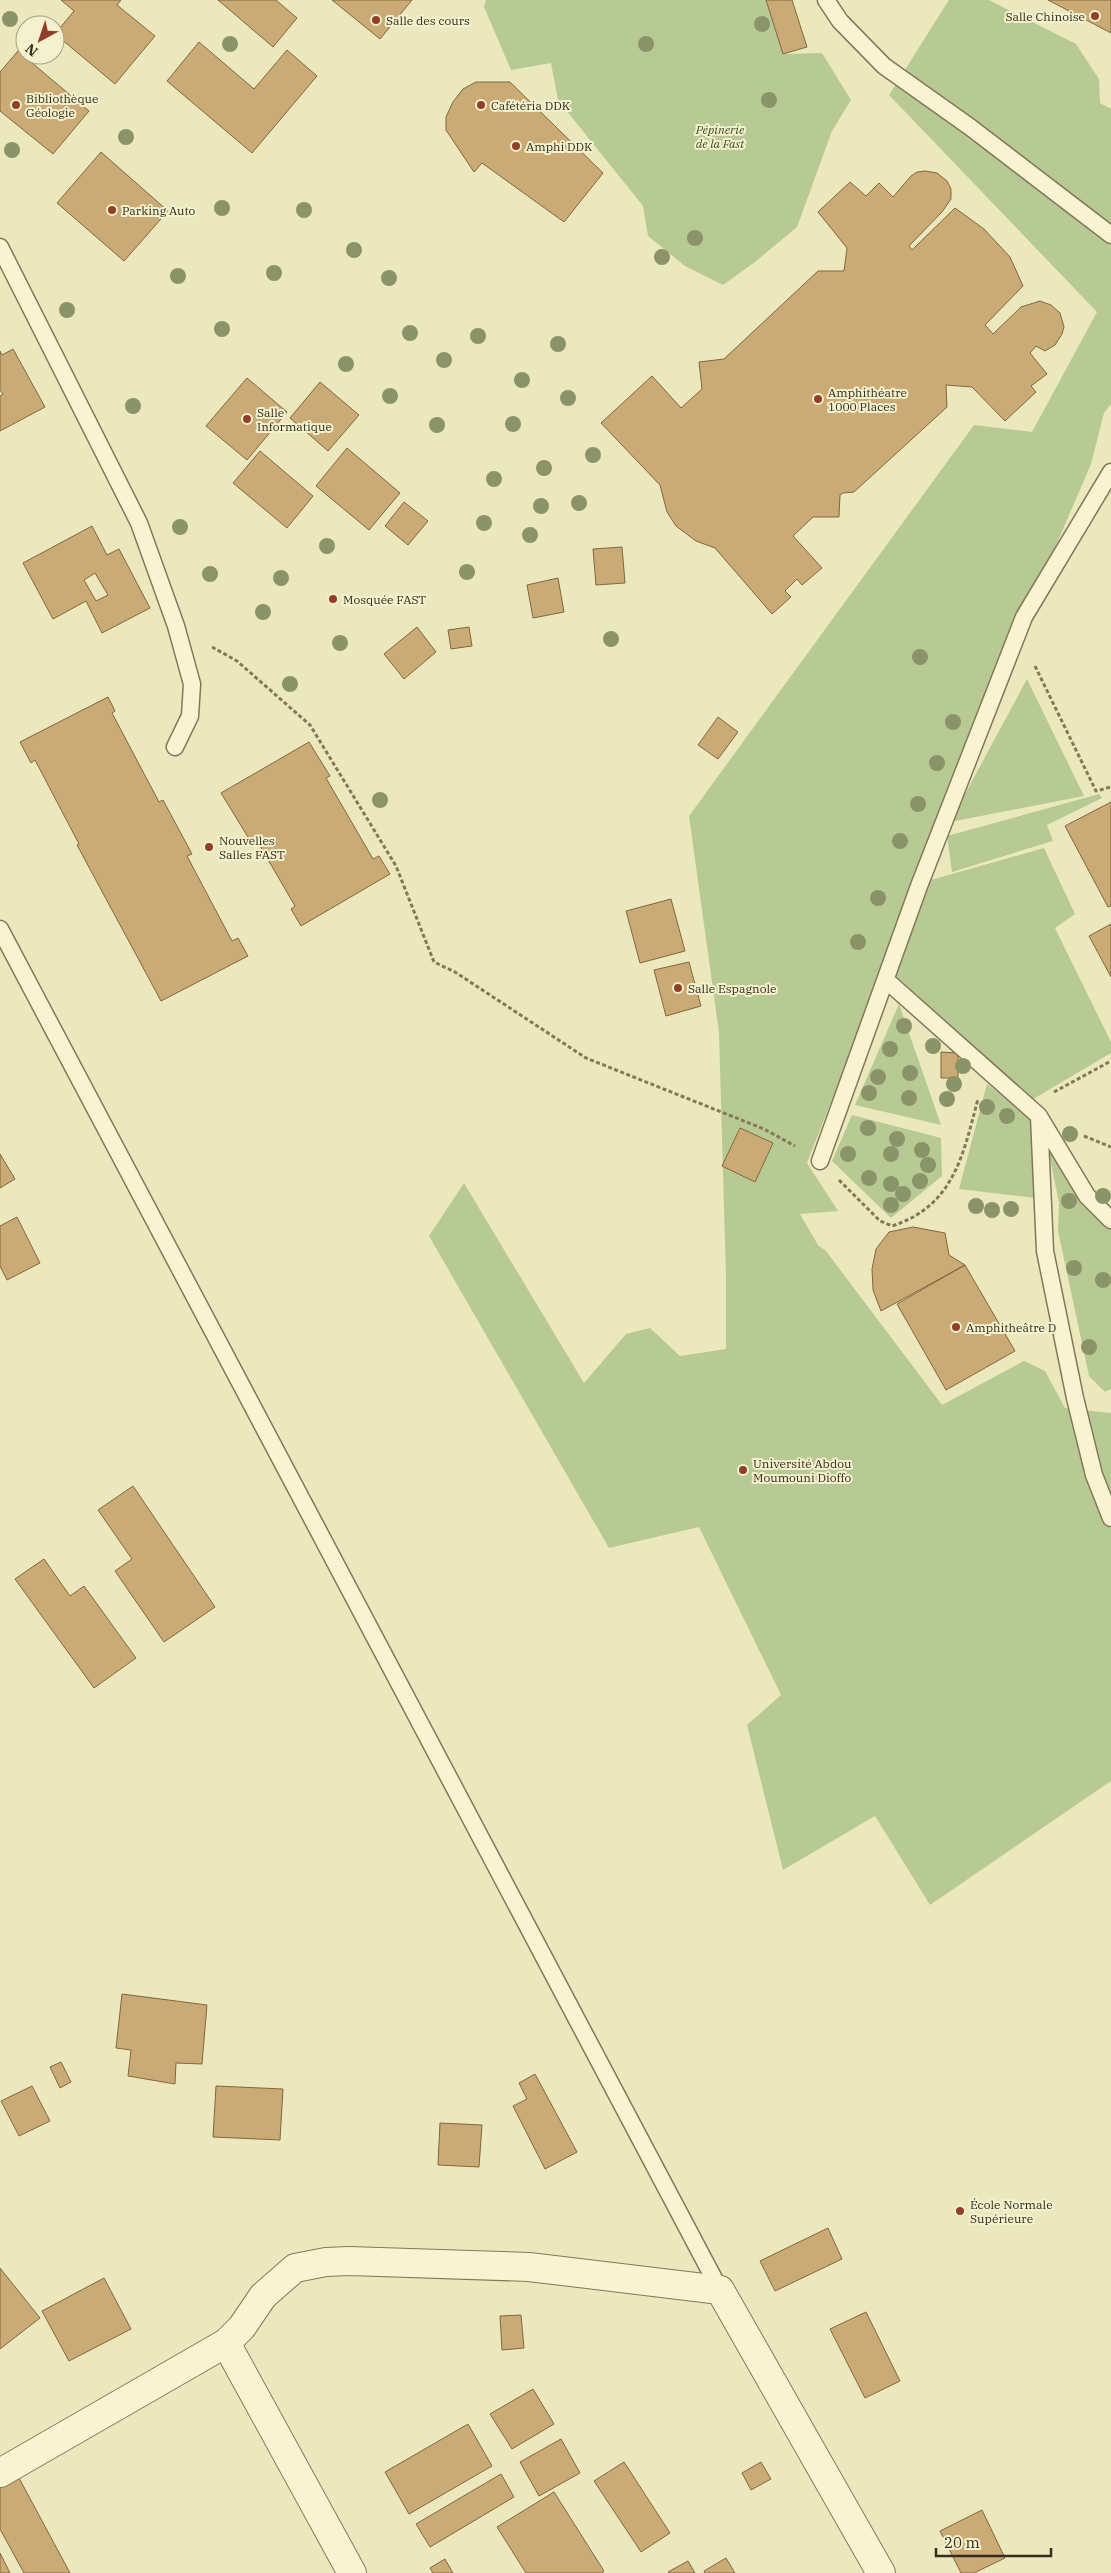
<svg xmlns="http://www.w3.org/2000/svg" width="1111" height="2573" viewBox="0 0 1111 2573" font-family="'IBM Plex Serif',serif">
	<rect width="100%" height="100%" fill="#ece8be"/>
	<path fill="#b8ca93" d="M486,0H766L783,54L822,53L851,100L832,131L797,227L755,262L723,285L685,266L648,236L643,206L558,100L551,63L511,70L484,7Z
		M949,0H989L1076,44L1099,79L1100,103L1111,109V404L1104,413L1091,464L984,713L807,1163L838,1211L800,1214L818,1245L826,1251L942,1405L1024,1361L1045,1371L1065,1408L1111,1413V1781L930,1905L875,1816L783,1870L747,1725L781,1695L699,1527L609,1548L429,1236L464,1183L584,1383L626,1334L650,1328L680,1356L726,1349V1277L719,1033L689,816L974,425L1032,432L1097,312L889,95Z
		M1027,679L1084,796L950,822Z
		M1099,794L1102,798L1047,825L1053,841L952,872L947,836Z
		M1044,848L1075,914L1055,928L1111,1042V1053L1030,1101L889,978L924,882Z
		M899,1004L941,1125L855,1105Z
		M987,1084L1033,1119L1036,1198L959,1189Z
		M852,1115L941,1138L942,1176L891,1218L832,1161Z
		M1046,1139L1083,1201L1111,1228V1389L1105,1392L1089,1376L1058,1231L1059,1203Z"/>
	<path fill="#caaa75" stroke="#83673e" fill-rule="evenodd" d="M61,0H121L117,5L155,36L115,84L55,34L74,11Z
		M218,0H276L297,18L273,47Z
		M332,0H412L380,39Z
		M766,0H792L807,47L783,54Z
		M1048,0H1111V33Z
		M199,42L254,89L287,50L317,76L252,153L167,81Z
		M18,51L89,111L53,154L0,111V72Z
		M476,82H510L603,173L564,222L482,163L474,172L446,130V117L453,102L463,89Z
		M101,152L168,211L124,261L57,203Z
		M925,171L937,173L947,181L951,189V199L942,212L909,246L912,250L955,208L984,229L1010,257L1023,286L985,325L993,334L1021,307L1040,301L1051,305L1060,313L1064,327L1062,334L1055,345L1045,351L1036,346L1030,353L1047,374L1031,386L1036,392L1005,421L972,387L946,385L947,407L854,492L843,493L840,495L839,517H813L793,536L822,568L802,585L797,579L785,591L791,597L772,614L715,548L696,541L676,526L667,512L660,485L601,423L652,376L681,408L702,389L699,362L724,359L818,271H844L847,248L818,212L850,182L866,196L879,183L893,197L911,176L917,172Z
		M13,349L45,407L0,431V396L3,394L0,390V351L2,355Z
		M247,378L287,412L247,460L206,426Z
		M320,382L359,415L328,451L290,418Z
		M347,448L400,493L369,530L316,486Z
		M260,451L313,496L287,528L233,483Z
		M404,502L428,521L408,545L385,526Z
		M92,526L107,555L119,549L150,608L102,633L86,601L53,619L23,563ZM95,573L108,595L96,601L84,580Z
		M622,547L625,583L596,585L593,549Z
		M558,578L564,612L533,618L527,585Z
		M417,627L436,652L404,679L384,654Z
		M469,627L472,646L451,649L448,630Z
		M108,697L115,711L112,713L159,802L163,800L192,854L187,856L232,941L238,938L248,956L161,1001L77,845L79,844L35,760L31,763L20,742Z
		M718,717L738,732L718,759L698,745Z
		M309,742L330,776L326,778L373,859L379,856L390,874L301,926L291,909L295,906L256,839L251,842L221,793Z
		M1111,802V906L1108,907L1065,826Z
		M671,899L685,951L640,963L626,911Z
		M1111,924V977L1089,936Z
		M689,962L701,1006L666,1016L654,970Z
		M941,1052L958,1053V1078H941Z
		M740,1128L773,1143L755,1182L722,1166Z
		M0,1154L15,1179L0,1188Z
		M17,1217L40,1263L7,1280L0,1266V1226Z
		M913,1227L945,1233L949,1255L965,1265L881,1311L873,1290L872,1269L876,1249L889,1232Z
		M965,1265L1015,1351L946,1390L897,1304Z
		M133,1486L215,1607L164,1642L115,1571L132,1559L98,1510Z
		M44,1559L70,1596L84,1586L136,1658L94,1688L15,1579Z
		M122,1994L207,2005L202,2064L176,2063L175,2084L128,2076L131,2050L116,2048Z
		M61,2062L71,2082L60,2088L50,2067Z
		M535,2074L577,2152L545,2169L513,2106L527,2099L519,2083Z
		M32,2086L50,2121L19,2136L1,2101Z
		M216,2086L283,2089L280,2140L213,2137Z
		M440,2123L482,2125L479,2167L438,2165Z
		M828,2228L842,2259L775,2291L760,2261Z
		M0,2268L40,2318L0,2349Z
		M104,2278L131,2329L69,2361L42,2311Z
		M866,2312L900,2381L865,2398L830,2329Z
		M521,2315L524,2348L502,2350L500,2316Z
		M533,2389L554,2424L512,2449L490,2414Z
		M468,2424L492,2466L409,2514L385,2472Z
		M561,2439L580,2473L539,2496L520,2462Z
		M624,2462L670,2533L641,2552L594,2481Z
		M761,2462L771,2479L751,2490L742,2473Z
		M501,2474L514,2497L430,2547L416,2524Z
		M19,2478L70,2573H24L0,2529V2488Z
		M554,2492L604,2571L602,2573H526L497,2527Z
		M982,2510L1005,2558L974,2573H961L940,2531Z
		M0,2553L10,2573H0Z
		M726,2558L735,2573H705L704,2571Z
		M445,2559L453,2573H433L430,2568Z
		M688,2561L695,2573H669L668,2572Z"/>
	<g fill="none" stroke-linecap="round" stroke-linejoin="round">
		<g stroke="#847858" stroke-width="19">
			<path id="lane" d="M826,0L840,21L884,66L970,127L1111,235
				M0,247L139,523L176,626L192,684L190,716L175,747
				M0,929L720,2290
				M886,980L1039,1116L1045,1251L1075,1398L1094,1475L1111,1518
				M1040,1118L1087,1196L1111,1220
				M820,1161L919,886L1024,617L1111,472"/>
		</g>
		<g stroke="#847858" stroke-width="30">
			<path id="street" d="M226,2343L352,2573
				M0,2473L226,2343L242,2327L263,2296L295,2268L326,2262L349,2261L529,2267L720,2290L881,2573"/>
		</g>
		<path stroke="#847858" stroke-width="3" stroke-dasharray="4 2.5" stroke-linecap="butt" d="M212,647L237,661L310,725L396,866L434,962L455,972L586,1058L764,1129L795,1146
			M1035,666L1096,791L1111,787
			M1054,1092L1111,1061
			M1084,1136L1111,1147
			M839,1180L880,1221L892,1226C954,1206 963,1155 978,1099"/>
		<use href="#lane" stroke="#f8f4d1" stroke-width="16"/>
		<use href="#street" stroke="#f8f4d1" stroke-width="28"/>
	</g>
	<g fill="#8b9469">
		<circle cx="10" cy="19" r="8"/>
		<circle cx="762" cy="24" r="8"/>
		<circle cx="230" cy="44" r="8"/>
		<circle cx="646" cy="44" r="8"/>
		<circle cx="769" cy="100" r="8"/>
		<circle cx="126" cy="137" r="8"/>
		<circle cx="12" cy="150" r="8"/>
		<circle cx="222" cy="208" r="8"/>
		<circle cx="304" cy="210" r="8"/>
		<circle cx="695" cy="238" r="8"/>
		<circle cx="354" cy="250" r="8"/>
		<circle cx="662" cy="257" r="8"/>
		<circle cx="274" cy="273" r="8"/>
		<circle cx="178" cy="276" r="8"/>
		<circle cx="389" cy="278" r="8"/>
		<circle cx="67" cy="310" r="8"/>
		<circle cx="222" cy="329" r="8"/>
		<circle cx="410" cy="333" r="8"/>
		<circle cx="478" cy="336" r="8"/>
		<circle cx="558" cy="344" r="8"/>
		<circle cx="444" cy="360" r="8"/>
		<circle cx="346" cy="364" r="8"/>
		<circle cx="522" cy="380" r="8"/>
		<circle cx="390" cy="396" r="8"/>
		<circle cx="568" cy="398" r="8"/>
		<circle cx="133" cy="406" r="8"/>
		<circle cx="513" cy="424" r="8"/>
		<circle cx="437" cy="425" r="8"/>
		<circle cx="593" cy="455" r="8"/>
		<circle cx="544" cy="468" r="8"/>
		<circle cx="494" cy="479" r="8"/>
		<circle cx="579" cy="503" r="8"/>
		<circle cx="541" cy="506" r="8"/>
		<circle cx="484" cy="523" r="8"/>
		<circle cx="180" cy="527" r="8"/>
		<circle cx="530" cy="535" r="8"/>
		<circle cx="327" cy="546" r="8"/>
		<circle cx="467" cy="572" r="8"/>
		<circle cx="210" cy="574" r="8"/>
		<circle cx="281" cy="578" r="8"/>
		<circle cx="263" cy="612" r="8"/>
		<circle cx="611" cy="639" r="8"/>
		<circle cx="340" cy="643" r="8"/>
		<circle cx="920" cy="657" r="8"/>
		<circle cx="290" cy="684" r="8"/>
		<circle cx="953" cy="722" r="8"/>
		<circle cx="937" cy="763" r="8"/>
		<circle cx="380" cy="800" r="8"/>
		<circle cx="918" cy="804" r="8"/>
		<circle cx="900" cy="841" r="8"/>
		<circle cx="878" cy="898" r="8"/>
		<circle cx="858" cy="942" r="8"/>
		<circle cx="904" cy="1026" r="8"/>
		<circle cx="933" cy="1046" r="8"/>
		<circle cx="890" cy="1049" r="8"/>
		<circle cx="963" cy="1066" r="8"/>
		<circle cx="910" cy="1073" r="8"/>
		<circle cx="878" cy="1077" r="8"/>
		<circle cx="954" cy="1084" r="8"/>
		<circle cx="869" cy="1093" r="8"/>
		<circle cx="909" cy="1098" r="8"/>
		<circle cx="947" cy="1099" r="8"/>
		<circle cx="987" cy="1107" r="8"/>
		<circle cx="1007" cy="1116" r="8"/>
		<circle cx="868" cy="1128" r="8"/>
		<circle cx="1070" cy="1134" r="8"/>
		<circle cx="897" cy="1139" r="8"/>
		<circle cx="922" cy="1150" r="8"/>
		<circle cx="848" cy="1154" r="8"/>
		<circle cx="891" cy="1154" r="8"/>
		<circle cx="928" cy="1165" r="8"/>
		<circle cx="869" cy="1178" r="8"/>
		<circle cx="920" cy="1181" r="8"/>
		<circle cx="891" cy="1184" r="8"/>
		<circle cx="903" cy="1194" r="8"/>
		<circle cx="1103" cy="1196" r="8"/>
		<circle cx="1069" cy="1201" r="8"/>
		<circle cx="891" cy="1205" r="8"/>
		<circle cx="976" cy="1206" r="8"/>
		<circle cx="1011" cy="1209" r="8"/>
		<circle cx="992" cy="1210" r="8"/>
		<circle cx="1074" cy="1268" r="8"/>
		<circle cx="1103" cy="1280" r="8"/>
		<circle cx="1089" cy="1347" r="8"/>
	</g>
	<g fill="#923e29" stroke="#f4f1ce" stroke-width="2">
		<circle cx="1095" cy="16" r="5"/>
		<circle cx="376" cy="20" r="5"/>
		<circle cx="16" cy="105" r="5"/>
		<circle cx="481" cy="105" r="5"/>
		<circle cx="516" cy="146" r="5"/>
		<circle cx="112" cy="210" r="5"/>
		<circle cx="818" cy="399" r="5"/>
		<circle cx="247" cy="419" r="5"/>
		<circle cx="333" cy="599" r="5"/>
		<circle cx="209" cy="847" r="5"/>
		<circle cx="678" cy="988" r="5"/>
		<circle cx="956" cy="1327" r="5"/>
		<circle cx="743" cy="1470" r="5"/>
		<circle cx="960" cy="2211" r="5"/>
	</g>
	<g text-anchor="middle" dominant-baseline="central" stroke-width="4" stroke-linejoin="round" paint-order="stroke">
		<g font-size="12" fill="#342c1c" stroke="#f4f1ce" text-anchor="start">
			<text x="1085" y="16" text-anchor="end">Salle Chinoise</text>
			<text x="386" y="20">Salle des cours</text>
			<text x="26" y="98">Bibliothèque<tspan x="26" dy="14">Géologie</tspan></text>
			<text x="491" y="105">Cafétéria DDK</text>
			<text x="526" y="146">Amphi DDK</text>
			<text x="122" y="210">Parking Auto</text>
			<text x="828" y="392">Amphithéatre<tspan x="828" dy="14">1000 Places</tspan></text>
			<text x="257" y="412">Salle<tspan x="257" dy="14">Informatique</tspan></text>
			<text x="343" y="599">Mosquée FAST</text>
			<text x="219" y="840">Nouvelles<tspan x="219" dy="14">Salles FAST</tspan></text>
			<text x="688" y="988">Salle Espagnole</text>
			<text x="966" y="1327">Amphitheâtre D</text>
			<text x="753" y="1463">Université Abdou<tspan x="753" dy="14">Moumouni Dioffo</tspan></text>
			<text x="970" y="2204">École Normale<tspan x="970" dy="14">Supérieure</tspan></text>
		</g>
		<g font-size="12" font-style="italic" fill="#3b5023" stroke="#f4f1ce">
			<text x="720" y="129">Pépinerie<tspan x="720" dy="14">de la Fast</tspan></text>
		</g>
	</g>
	<g transform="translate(40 40) rotate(220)"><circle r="24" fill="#f4f1ce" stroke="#a7a287"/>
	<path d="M0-4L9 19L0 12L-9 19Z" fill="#923e29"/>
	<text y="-8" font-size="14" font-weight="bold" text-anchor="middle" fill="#342c1c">N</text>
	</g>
	<path d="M936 2548v8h115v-8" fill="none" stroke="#342c1c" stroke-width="2.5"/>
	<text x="944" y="2548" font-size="15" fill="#342c1c" stroke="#f4f1ce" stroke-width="4" paint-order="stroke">20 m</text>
</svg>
